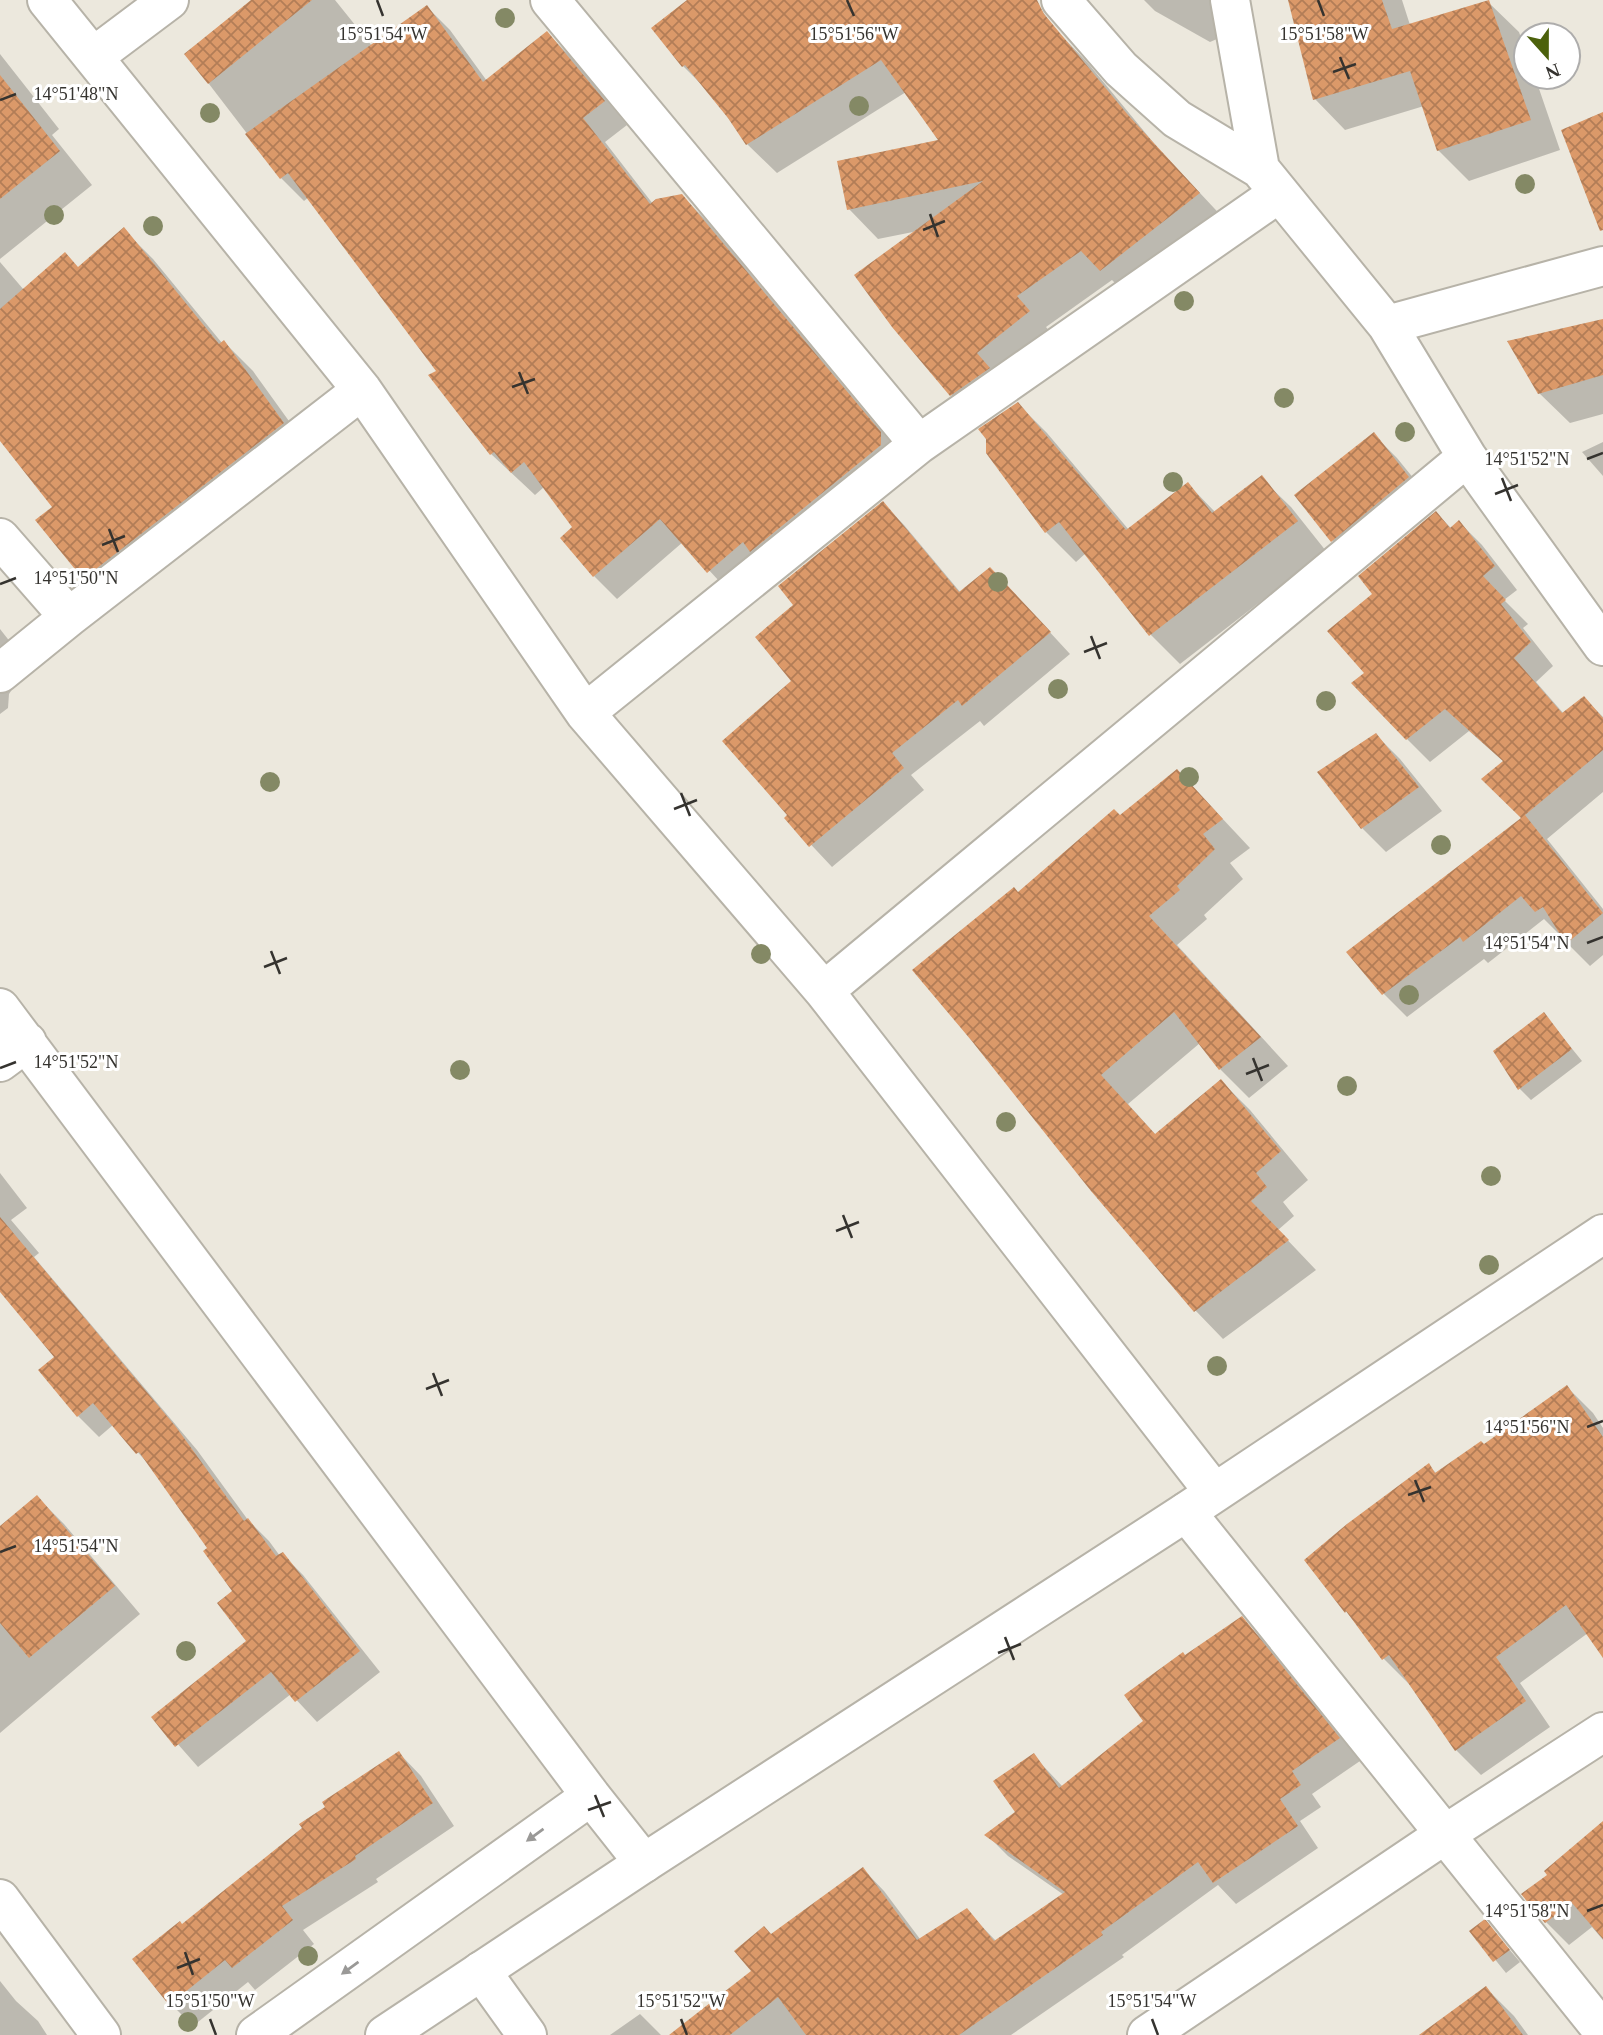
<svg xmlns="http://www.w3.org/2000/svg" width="1603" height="2035" viewBox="0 0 1603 2035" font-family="'Times New Roman',serif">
	<defs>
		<pattern id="building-cross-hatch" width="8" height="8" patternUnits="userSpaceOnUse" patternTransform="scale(1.75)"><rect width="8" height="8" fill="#db9969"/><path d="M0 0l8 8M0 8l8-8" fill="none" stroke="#b27d57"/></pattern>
	</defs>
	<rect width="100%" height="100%" fill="#ece8dd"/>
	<path fill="#0003" d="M254,0H335L372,46L427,7L450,30L487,81L547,33L570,56L627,125L605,142L653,204L682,196L705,219L903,457L731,594L683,542L617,599L594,576L575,528L544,487L535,495L491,454L438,371L309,197L304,201L281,178L186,54Z
		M690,0H1034L1057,31L1087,62L1157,147L1228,223L1131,299L1112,280L1046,327L1058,341L1006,384L1018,399L981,424L951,395L918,231L878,239L849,209L941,141L906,92L777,173L747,144L709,92L683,66Z
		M1144,0H1229L1238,30L1210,42L1155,11Z
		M1289,0H1402L1410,25L1488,2L1519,32L1526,52V77H1535L1560,150L1469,181L1438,150L1424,106L1345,130L1315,99Z
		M0,54L59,129L52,135L92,185L0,259Z
		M124,230L153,259L222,343L224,342L253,371L312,453L113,607L84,578L55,507L0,439V262L24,290L79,268Z
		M1603,320V414L1570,423L1539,393Z
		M1018,404L1047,433L1129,530L1188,484L1216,513L1261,478L1291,507L1326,551L1180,664L1151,635L1086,553L1076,562L1046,532L988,453V438Z
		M1374,435L1397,458L1432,501L1356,564L1332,540Z
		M1603,442V476L1582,452Z
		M883,503L904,525L961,593L1011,590L1070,654L984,726L980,721L911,775L924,790L832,867L786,818L790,815L795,605Z
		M1436,513L1451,528L1459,522L1482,545L1517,590L1504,600L1528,624L1523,628L1553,666L1536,682L1564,714L1584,698L1603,717V792L1547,839L1603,909V955L1590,966L1567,943L1561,933L1559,934L1544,919L1488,963L1484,959L1407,1017L1384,994L1349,952L1523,818L1504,762L1469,731L1430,762L1407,739L1366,673L1374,594Z
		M0,629L33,671L15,685L9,694L8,708L0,714Z
		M1376,735L1400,759L1442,811L1386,852L1362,828Z
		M1205,800L1250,848L1230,863L1243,879L1204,915L1207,919L1177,945L1288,1066L1249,1098L1220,1069L1200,1043L1128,1104L1156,1135L1221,1081L1250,1110L1308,1180L1283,1202L1294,1216L1278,1230L1316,1270L1223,1339L1195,1310L1019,894L1120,817Z
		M1544,1014L1582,1061L1531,1100L1519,1088Z
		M0,1173L27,1208L11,1220L39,1253L34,1257L197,1450L248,1520L269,1541L280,1556L282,1554L303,1575L380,1672L317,1722L291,1694L198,1767L154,1717L249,1641L235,1591L209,1548L152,1468L113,1425L99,1437L78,1416L56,1357L0,1289Z
		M1567,1387L1593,1413L1603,1428V1647L1588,1633L1520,1683L1550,1727L1481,1775L1456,1750L1409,1684L1384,1659L1306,1561L1429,1466L1437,1474L1484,1446Z
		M37,1497L64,1524L140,1614L0,1733V1528Z
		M1242,1619L1263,1640L1360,1761L1312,1794L1321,1807L1300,1821L1318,1848L1236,1904L1218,1885L1122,1955L1124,1957L1011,2035H671L753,1971L771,1935L863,1869L884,1891L920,1939L966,1910L997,1942L1064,1895L1008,1856L987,1835L1017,1812L1034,1756L1063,1787L1145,1721L1185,1657Z
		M399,1753L421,1776L454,1826L376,1879L378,1882L303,1930L314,1944L255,1990L248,1982L193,2026L170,2003L182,1926Z
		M1603,1823V1940L1592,1927L1569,1945L1546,1922L1550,1875Z
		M1485,1921L1520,1962L1506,1973L1472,1931Z
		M0,1981L16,2001L38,2021L47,2035H0Z
		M1486,1988L1514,2016L1528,2035H1454Z
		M640,2014L661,2035H610Z"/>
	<path fill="url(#building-cross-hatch)" d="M251,0H312L208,84L184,54Z
		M687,0H1037L1044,14L1128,115L1200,193L1100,271L1081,251L1017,296L1030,311L977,353L990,368L950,396L892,327L854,275L983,181L847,210L837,161L938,140L881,60L746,145L728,118L685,65L682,67L651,28Z
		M1288,0H1382L1392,29L1489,0L1531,120L1437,151L1410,71L1313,100Z
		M427,5L483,82L547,31L605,101L583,118L650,204L656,199L682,194L881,432V445L750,552L743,542L707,573L660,519L593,577L560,538L572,527L524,462L511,473L494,452L490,455L428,375L436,371L288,173L280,179L245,134Z
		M0,75L60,151L0,199Z
		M1603,112V230L1600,231L1561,130Z
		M124,227L219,344L224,340L284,423L83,579L35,520L52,507L0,441V309L65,252L78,267Z
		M1603,319V375L1538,394L1507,341Z
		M1018,402L1126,530L1188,482L1212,513L1262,475L1298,521L1149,636L1059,522L1045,533L986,453V439L978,429Z
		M1374,432L1409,477L1331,542L1294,495Z
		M883,501L959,592L990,567L1051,632L962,706L958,700L892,753L904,768L809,847L784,818L787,815L722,741L791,681L755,637L793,605L778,586Z
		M1436,511L1450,528L1459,520L1495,566L1483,576L1506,600L1501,604L1531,642L1514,658L1562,713L1584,696L1603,718V750L1525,815L1603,913L1566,944L1543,907L1535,912L1521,896L1463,942L1460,937L1382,995L1346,952L1521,818L1481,779L1503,761L1445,709L1406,740L1351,683L1364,673L1327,631L1372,594L1358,576Z
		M1376,733L1419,787L1361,829L1317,772Z
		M1177,769L1223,819L1203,834L1215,849L1177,886L1180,890L1149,916L1261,1037L1219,1070L1174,1012L1101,1075L1155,1134L1221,1079L1281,1151L1256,1173L1267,1187L1251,1201L1289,1240L1194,1312L1091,1191L971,1040L912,970L1014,887L1018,892L1114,809L1120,815Z
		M1544,1012L1572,1049L1518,1090L1493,1051Z
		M0,1217L176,1427L244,1521L248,1518L276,1556L283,1552L360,1651L295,1702L271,1672L175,1747L151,1717L246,1641L217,1603L232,1591L203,1551L207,1548L139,1452L136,1454L93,1403L77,1417L38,1370L54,1357L0,1292Z
		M1567,1385L1603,1437V1658L1566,1605L1496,1657L1526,1701L1455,1751L1389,1655L1382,1660L1346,1611L1345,1613L1304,1560L1347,1524L1429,1463L1435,1473L1481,1441L1484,1444Z
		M37,1495L115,1586L29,1658L0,1623V1526Z
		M1242,1616L1340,1738L1292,1771L1301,1785L1280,1799L1298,1826L1213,1883L1198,1862L1101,1932L1103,1935L959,2035H806L778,1997L730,2035H669L751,1971L734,1951L764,1926L771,1934L863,1867L917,1940L967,1908L994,1941L1065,1892L984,1835L1015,1812L993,1781L1034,1753L1059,1788L1143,1721L1124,1695L1183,1652L1185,1655Z
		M399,1751L433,1803L355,1856L356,1859L282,1906L293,1920L232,1968L225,1960L169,2005L132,1959L180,1921L182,1924L302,1828L299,1824L325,1807L322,1802Z
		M1603,1821V1939L1572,1903L1545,1923L1521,1894L1547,1875L1544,1871Z
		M1485,1919L1510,1950L1493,1962L1469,1931Z
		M1486,1986L1523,2035H1419Z"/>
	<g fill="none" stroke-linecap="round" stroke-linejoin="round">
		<g stroke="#b7b3a8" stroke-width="42">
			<path id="minor" d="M47,0L362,390L585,713L824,991L1214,1492
				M550,0L919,444
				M1061,0L1121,69L1177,119L1260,169L1387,325L1467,457L1603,646
				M1230,0L1260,169
				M93,57L169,0
				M1387,325L1603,266
				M0,538L69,617
				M0,673L69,617L362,390
				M585,713L919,444L1279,193
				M824,991L1467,457
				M0,1008L591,1796L644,1863
				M0,1062L27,1042
				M1186,1512L1603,2031
				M0,1899L101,2035
				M481,1971L527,2035
				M256,2035L591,1796
				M1147,2035L1444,1835L1603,1732"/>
		</g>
		<g stroke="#b7b3a8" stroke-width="42">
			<path id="major" d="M385,2035L644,1863L1186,1512L1603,1234"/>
		</g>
		<use href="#minor" stroke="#fff" stroke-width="38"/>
		<use href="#major" stroke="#fff" stroke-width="38"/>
	</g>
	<g fill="#848965">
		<circle cx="505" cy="18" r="10"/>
		<circle cx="859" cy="106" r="10"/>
		<circle cx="210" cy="113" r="10"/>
		<circle cx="1525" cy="184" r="10"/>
		<circle cx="54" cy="215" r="10"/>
		<circle cx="153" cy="226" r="10"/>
		<circle cx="1184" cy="301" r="10"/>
		<circle cx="1284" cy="398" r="10"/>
		<circle cx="1405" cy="432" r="10"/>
		<circle cx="1173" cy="482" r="10"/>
		<circle cx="998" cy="582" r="10"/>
		<circle cx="1058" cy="689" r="10"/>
		<circle cx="1326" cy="701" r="10"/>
		<circle cx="1189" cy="777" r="10"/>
		<circle cx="270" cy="782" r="10"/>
		<circle cx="1441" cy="845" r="10"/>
		<circle cx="761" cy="954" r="10"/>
		<circle cx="1409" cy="995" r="10"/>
		<circle cx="460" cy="1070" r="10"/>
		<circle cx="1347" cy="1086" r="10"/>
		<circle cx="1006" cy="1122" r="10"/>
		<circle cx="1491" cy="1176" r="10"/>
		<circle cx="1489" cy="1265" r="10"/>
		<circle cx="1217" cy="1366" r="10"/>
		<circle cx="186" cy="1651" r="10"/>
		<circle cx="308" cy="1956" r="10"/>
		<circle cx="188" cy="2022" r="10"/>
	</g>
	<defs><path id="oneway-solid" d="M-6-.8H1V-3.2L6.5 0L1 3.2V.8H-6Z" transform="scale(1.75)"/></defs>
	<g fill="#9a9997">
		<use href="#oneway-solid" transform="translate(535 1835) rotate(144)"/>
		<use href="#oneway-solid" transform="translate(350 1968) rotate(144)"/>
	</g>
	<path fill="none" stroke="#35332f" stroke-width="2.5" d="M377,0L383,16M847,0L854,16M1318,0L1324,16M1340,57L1349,79M1333,72L1356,64M0,100L16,94M930,214L938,237M923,230L945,221M519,372L528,394M512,387L535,379M1587,459L1603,453M1502,478L1511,501M1495,494L1518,485M109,529L118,552M102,545L125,536M0,584L16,578M1091,636L1100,659M1084,652L1107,643M681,793L690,816M674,809L697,800M1587,943L1603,937M271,951L280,974M264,967L287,958M1253,1058L1262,1081M0,1068L16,1062M1246,1074L1269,1065M843,1215L852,1238M836,1231L859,1222M433,1373L442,1396M426,1389L449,1380M1587,1427L1603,1421M1415,1480L1424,1502M1408,1495L1431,1487M0,1552L16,1546M1005,1637L1014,1660M998,1653L1021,1644M595,1795L604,1817M588,1810L611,1802M1587,1911L1603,1905M185,1952L193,1975M177,1968L200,1959M210,2019L216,2035M681,2019L687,2035M1152,2019L1158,2035"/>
	<g font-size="18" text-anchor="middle" fill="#35332f" stroke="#fff" stroke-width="6" stroke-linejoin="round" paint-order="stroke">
		<text x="383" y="40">15°51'54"W</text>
		<text x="854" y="40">15°51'56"W</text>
		<text x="1324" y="40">15°51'58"W</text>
		<text x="76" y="100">14°51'48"N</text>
		<text x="1527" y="465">14°51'52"N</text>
		<text x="76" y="584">14°51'50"N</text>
		<text x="1527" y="949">14°51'54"N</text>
		<text x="76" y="1068">14°51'52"N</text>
		<text x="1527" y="1433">14°51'56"N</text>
		<text x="76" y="1552">14°51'54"N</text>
		<text x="1527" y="1917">14°51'58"N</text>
		<text x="210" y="2007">15°51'50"W</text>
		<text x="681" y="2007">15°51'52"W</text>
		<text x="1152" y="2007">15°51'54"W</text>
	</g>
	<g transform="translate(1547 56) rotate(159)"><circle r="33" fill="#ffffff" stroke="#aeadac" stroke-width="2"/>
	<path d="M0-5L12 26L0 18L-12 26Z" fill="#4c610c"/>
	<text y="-10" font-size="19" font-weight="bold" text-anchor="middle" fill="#35332f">N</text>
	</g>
</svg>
